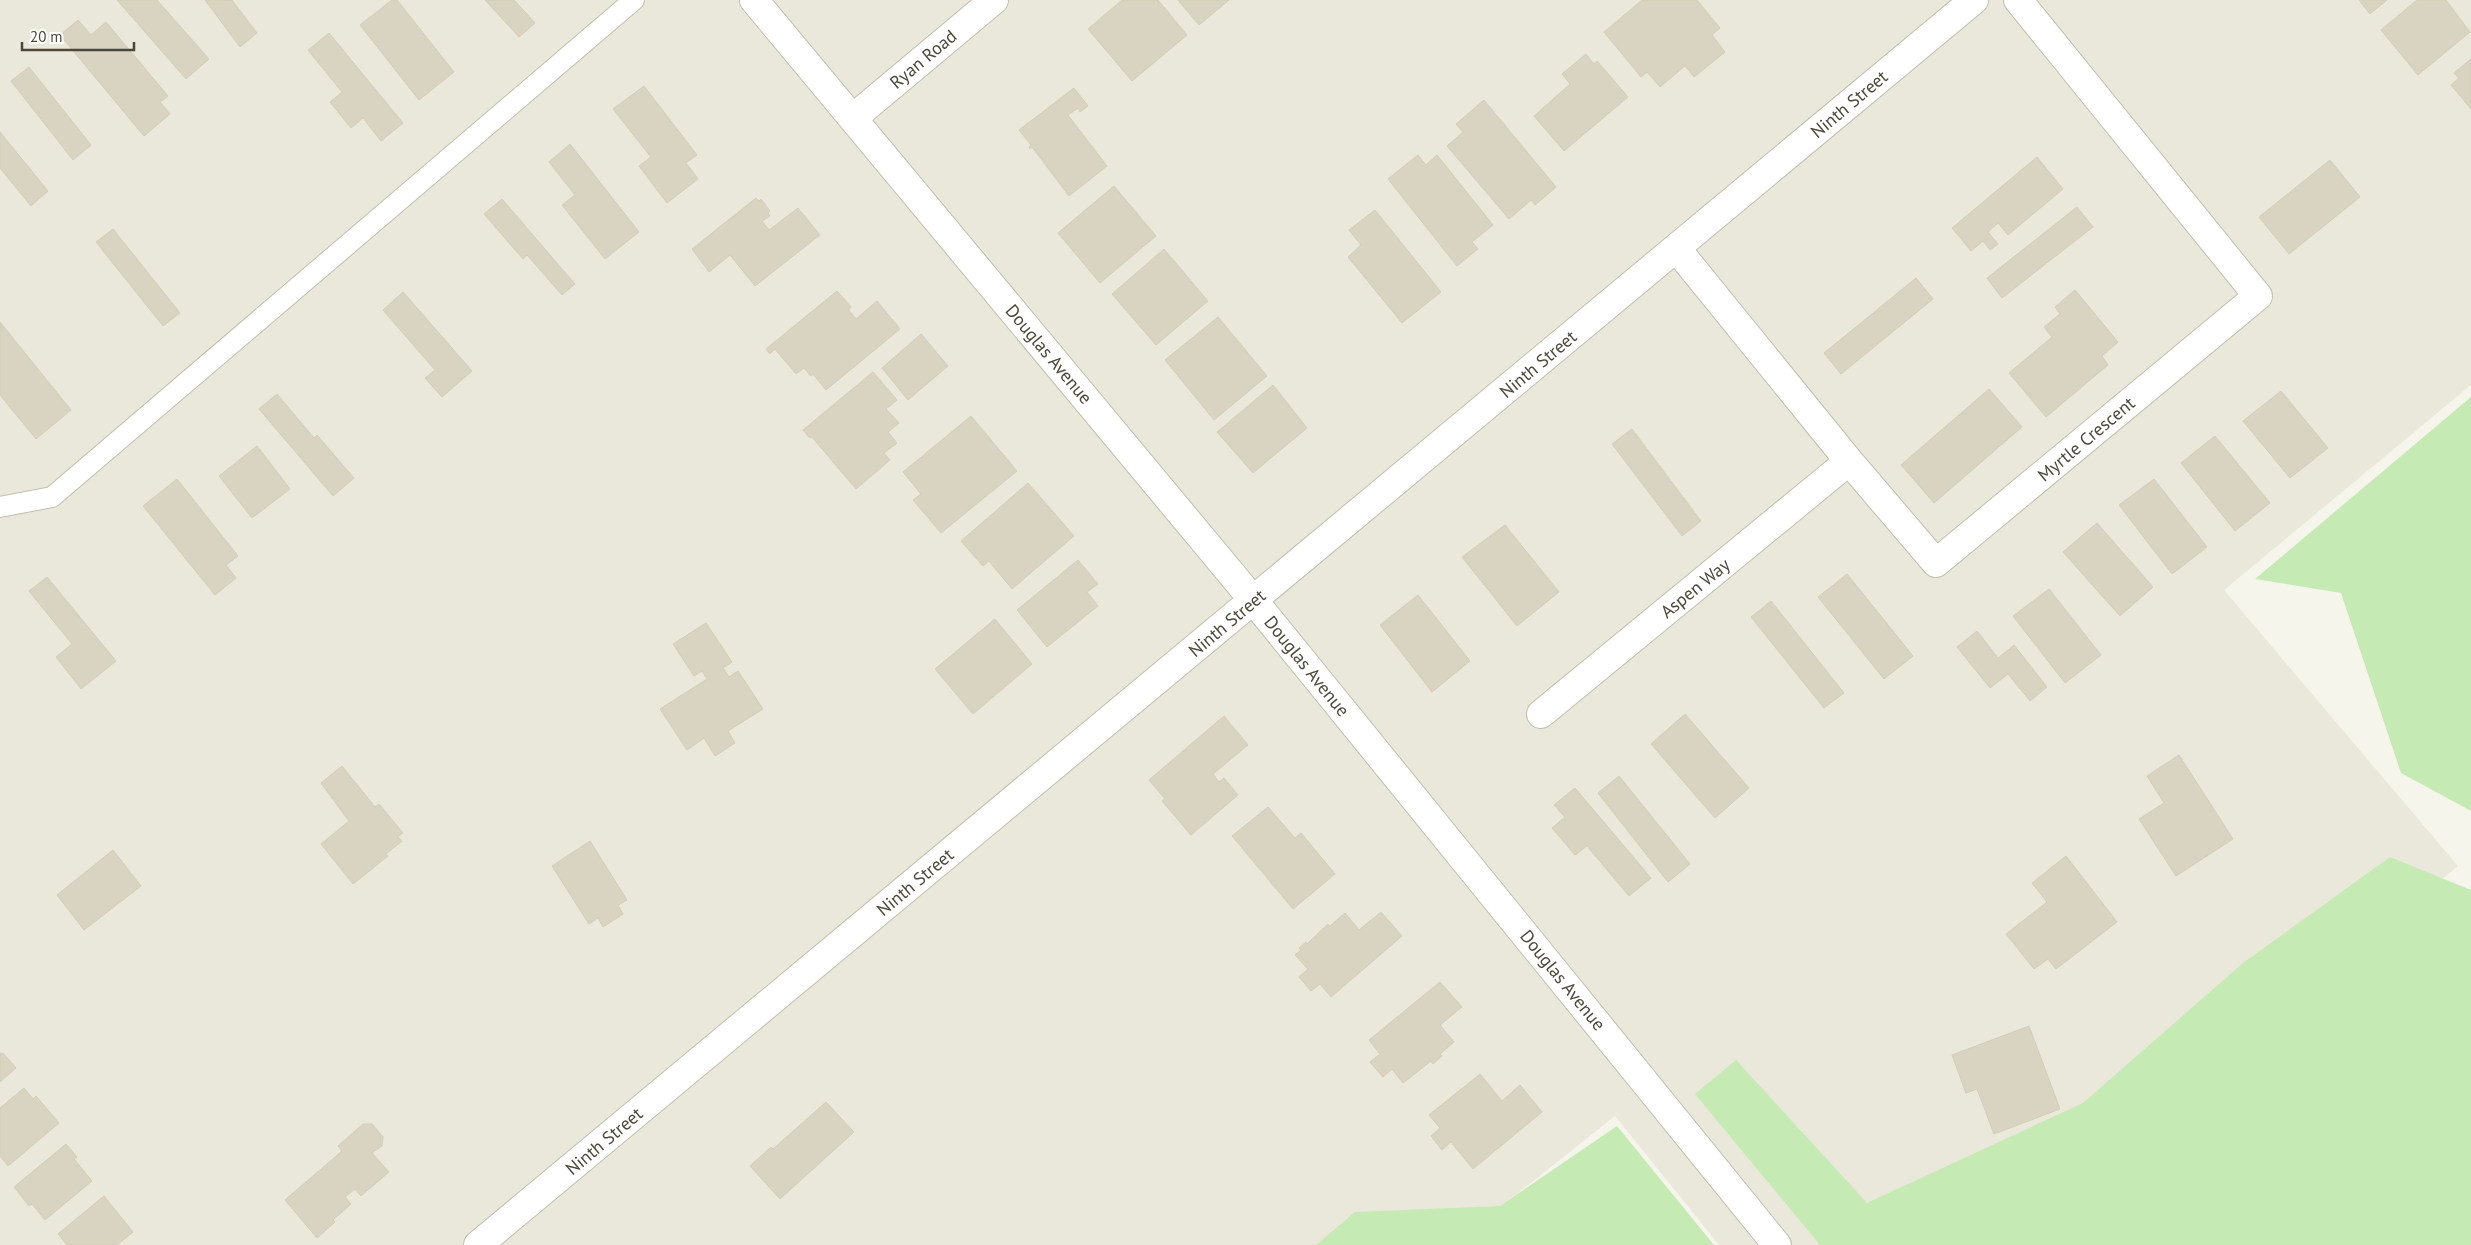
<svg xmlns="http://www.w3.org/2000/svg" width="2471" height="1245" viewBox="0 0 2471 1245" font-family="'PT Sans',sans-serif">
	<rect width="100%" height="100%" fill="#f6f5ec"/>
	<path fill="#eae8da" d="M0,0H2471V385L2224,590L2458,866L1991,1245H1719L1615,1116L1453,1245H0Z"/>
	<path fill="#c6eab4" d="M2471,397V811L2401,773L2341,593L2255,579Z
		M2390,857L2471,890V1245H1820L1695,1094L1736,1060L1867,1203L2083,1103L2243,963Z
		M1617,1126L1714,1245H1316L1355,1212L1500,1206Z"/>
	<path fill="#d8d4c1" stroke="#d3cdb4" d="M117,0H157L209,59L186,79Z
		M205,0H232L257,33L240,47Z
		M392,0H397L454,72L419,100L360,25Z
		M485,0H514L535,23L519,37Z
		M1122,0H1158L1187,35L1132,81L1088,29Z
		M1178,0H1229L1199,25Z
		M1642,0H1697L1720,28L1712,35L1725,52L1694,77L1685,66L1660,87L1647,72L1641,77L1604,32Z
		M2359,0H2387L2370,14Z
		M2417,0H2446L2470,32L2418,75L2381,30Z
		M78,20L91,35L106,22L168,96L160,102L170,114L144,136L60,35Z
		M329,33L403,123L381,141L363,118L351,128L330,102L342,92L308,50Z
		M1586,54L1594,64L1597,61L1628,97L1564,151L1534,116L1570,84L1562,74Z
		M2471,59V109L2451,85L2459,78L2454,73Z
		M29,67L91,145L73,160L11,81Z
		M644,86L697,155L686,163L698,179L667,203L639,166L651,157L613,109Z
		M1074,88L1088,106L1080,112L1078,108L1068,115L1107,166L1069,196L1032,147L1030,149L1029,147L1031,145L1019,130Z
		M1484,100L1556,187L1535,205L1531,200L1509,219L1447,146L1463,132L1456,124Z
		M0,132L48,191L31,206L0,168Z
		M570,144L639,232L605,259L562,205L575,195L549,162Z
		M1418,155L1426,165L1437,155L1493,225L1472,242L1478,249L1457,266L1388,179Z
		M2037,157L2063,189L2008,235L1998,223L1988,232L1998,244L1990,250L1983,241L1971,251L1952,228Z
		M2330,160L2360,197L2289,254L2259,217Z
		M1114,186L1156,236L1100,283L1058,233Z
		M756,198L759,201L761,199L770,211L768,213L770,216L762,221L769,230L798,208L820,235L755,286L730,255L709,272L692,249Z
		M502,199L575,284L562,295L527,255L523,259L484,214Z
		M2077,207L2093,227L2002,298L1987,278Z
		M1375,210L1441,292L1402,323L1348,257L1361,245L1349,230Z
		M113,229L180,313L163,326L96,242Z
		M1164,249L1208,301L1156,345L1112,294Z
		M1916,278L1933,299L1841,374L1824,353Z
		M2075,290L2118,342L2102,356L2108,365L2046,417L2009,373L2052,337L2044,327L2060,314L2055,307Z
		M837,291L851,307L848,309L856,319L877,301L900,329L826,390L813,374L811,376L804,368L796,374L775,349L770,354L766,349Z
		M403,292L472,371L442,397L425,378L435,370L383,310Z
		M1218,317L1267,376L1214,420L1165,360Z
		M0,322L71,410L36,439L0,395Z
		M921,334L948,366L908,400L882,368Z
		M873,372L897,400L886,409L899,423L888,432L897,443L884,453L890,460L856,489L812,437L810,438L803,430Z
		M1273,385L1307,428L1253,473L1217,432Z
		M1989,389L2022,427L1934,503L1901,465Z
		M2281,391L2328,448L2290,478L2243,421Z
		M277,394L314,438L317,435L354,478L333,496L259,409Z
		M971,416L1017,471L941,533L913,500L921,494L903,472Z
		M1632,429L1701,521L1682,536L1612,444Z
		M2215,436L2270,503L2235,531L2181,463Z
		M257,446L290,489L252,518L219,476Z
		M177,479L238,556L226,565L236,578L215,595L143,506Z
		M2154,479L2207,547L2172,574L2119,505Z
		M1028,483L1074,536L1012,589L989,561L983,566L961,541Z
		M2097,523L2153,587L2120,616L2063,552Z
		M1505,525L1559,592L1517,626L1462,557Z
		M1078,560L1098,584L1087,592L1098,606L1047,647L1017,610Z
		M1847,574L1913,656L1884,679L1818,597Z
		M47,577L116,661L81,689L56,657L72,644L29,591Z
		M2049,589L2101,655L2065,683L2013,616Z
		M1418,595L1470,661L1432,692L1380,625Z
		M1771,601L1844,693L1824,708L1751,617Z
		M995,619L1032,664L973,714L935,669Z
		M706,623L732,662L723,668L729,677L738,671L763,709L728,731L735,743L715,756L704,738L687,750L660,709L707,679L702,671L694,676L673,644Z
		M1977,631L1998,658L2014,645L2047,687L2030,701L2008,674L1990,688L1957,647Z
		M1685,714L1749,788L1715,818L1651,744Z
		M1224,716L1248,745L1213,774L1219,782L1224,778L1238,795L1191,835L1162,801L1165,799L1149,780Z
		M2179,755L2233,839L2176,876L2139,819L2164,803L2147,776Z
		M342,766L375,807L379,804L403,833L398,837L402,841L386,854L388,856L353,884L321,844L349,821L321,783Z
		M1619,776L1690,864L1668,882L1598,793Z
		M1575,788L1651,878L1629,896L1587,846L1575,855L1552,828L1565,817L1554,805Z
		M1268,807L1295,838L1301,833L1335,874L1293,909L1232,836Z
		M590,841L627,900L618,905L623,914L603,927L598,918L589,924L552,866Z
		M113,850L141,886L84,930L57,895Z
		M2066,856L2117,922L2056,969L2048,959L2034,969L2006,934L2047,902L2032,883Z
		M1381,912L1402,936L1331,997L1320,984L1311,991L1299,977L1308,969L1295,955L1301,950L1299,948L1306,942L1307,944L1328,924L1330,926L1345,913L1359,930Z
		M1440,982L1462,1007L1440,1025L1454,1042L1440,1054L1442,1056L1433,1064L1431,1061L1403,1083L1392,1069L1383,1077L1370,1062L1380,1054L1369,1040Z
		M2029,1026L2060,1109L1994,1134L1977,1089L1966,1093L1952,1055Z
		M0,1053L4,1054L16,1068L0,1082Z
		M1480,1074L1502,1101L1520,1085L1542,1112L1473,1169L1451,1142L1442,1150L1431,1136L1440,1128L1429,1115Z
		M24,1088L33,1099L36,1096L59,1123L8,1166L0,1156V1108Z
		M826,1102L854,1132L780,1199L750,1166L771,1147L773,1149Z
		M363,1124H372L383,1137L382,1146L372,1153L389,1172L361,1196L355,1189L345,1197L351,1204L333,1220L335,1222L317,1238L285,1200L342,1151L338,1146Z
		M66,1144L77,1157L74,1159L92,1181L45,1220L32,1204L29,1206L14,1187Z
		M104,1196L133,1232L117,1245H67L58,1234Z"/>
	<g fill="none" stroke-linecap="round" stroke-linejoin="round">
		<g stroke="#c2bfae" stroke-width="22">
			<path id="service" d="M0,507L52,497L634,0"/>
		</g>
		<g stroke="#c2bfae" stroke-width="30">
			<path id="minor" d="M754,0L1254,601L1777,1245
				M853,118L994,0
				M1676,248L1849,461L1936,563L2258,296L2018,0
				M1541,714L1849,461
				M478,1245L1974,0"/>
		</g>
		<use href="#service" stroke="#fff" stroke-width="20"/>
		<use href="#minor" stroke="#fff" stroke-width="28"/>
	</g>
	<g text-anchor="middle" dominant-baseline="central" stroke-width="4" stroke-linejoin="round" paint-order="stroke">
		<g font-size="18" fill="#4b4739" stroke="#fff">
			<text transform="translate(923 59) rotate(-40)">Ryan Road</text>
			<text transform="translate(1849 104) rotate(-40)">Ninth Street</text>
			<text transform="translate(1049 354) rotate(50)">Douglas Avenue</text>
			<text transform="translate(1538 364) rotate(-40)">Ninth Street</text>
			<text transform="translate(2086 439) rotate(-40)">Myrtle Crescent</text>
			<text transform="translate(1695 588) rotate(-39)">Aspen Way</text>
			<text transform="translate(1227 623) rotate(-40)">Ninth Street</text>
			<text transform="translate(1307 666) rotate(51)">Douglas Avenue</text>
			<text transform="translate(915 882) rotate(-40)">Ninth Street</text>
			<text transform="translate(1563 980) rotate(51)">Douglas Avenue</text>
			<text transform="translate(604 1141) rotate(-40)">Ninth Street</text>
		</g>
	</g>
	<path d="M22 42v8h112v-8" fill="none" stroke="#4b4739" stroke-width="2.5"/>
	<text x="30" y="42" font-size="15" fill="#4b4739" stroke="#ffffff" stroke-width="4" paint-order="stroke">20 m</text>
</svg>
